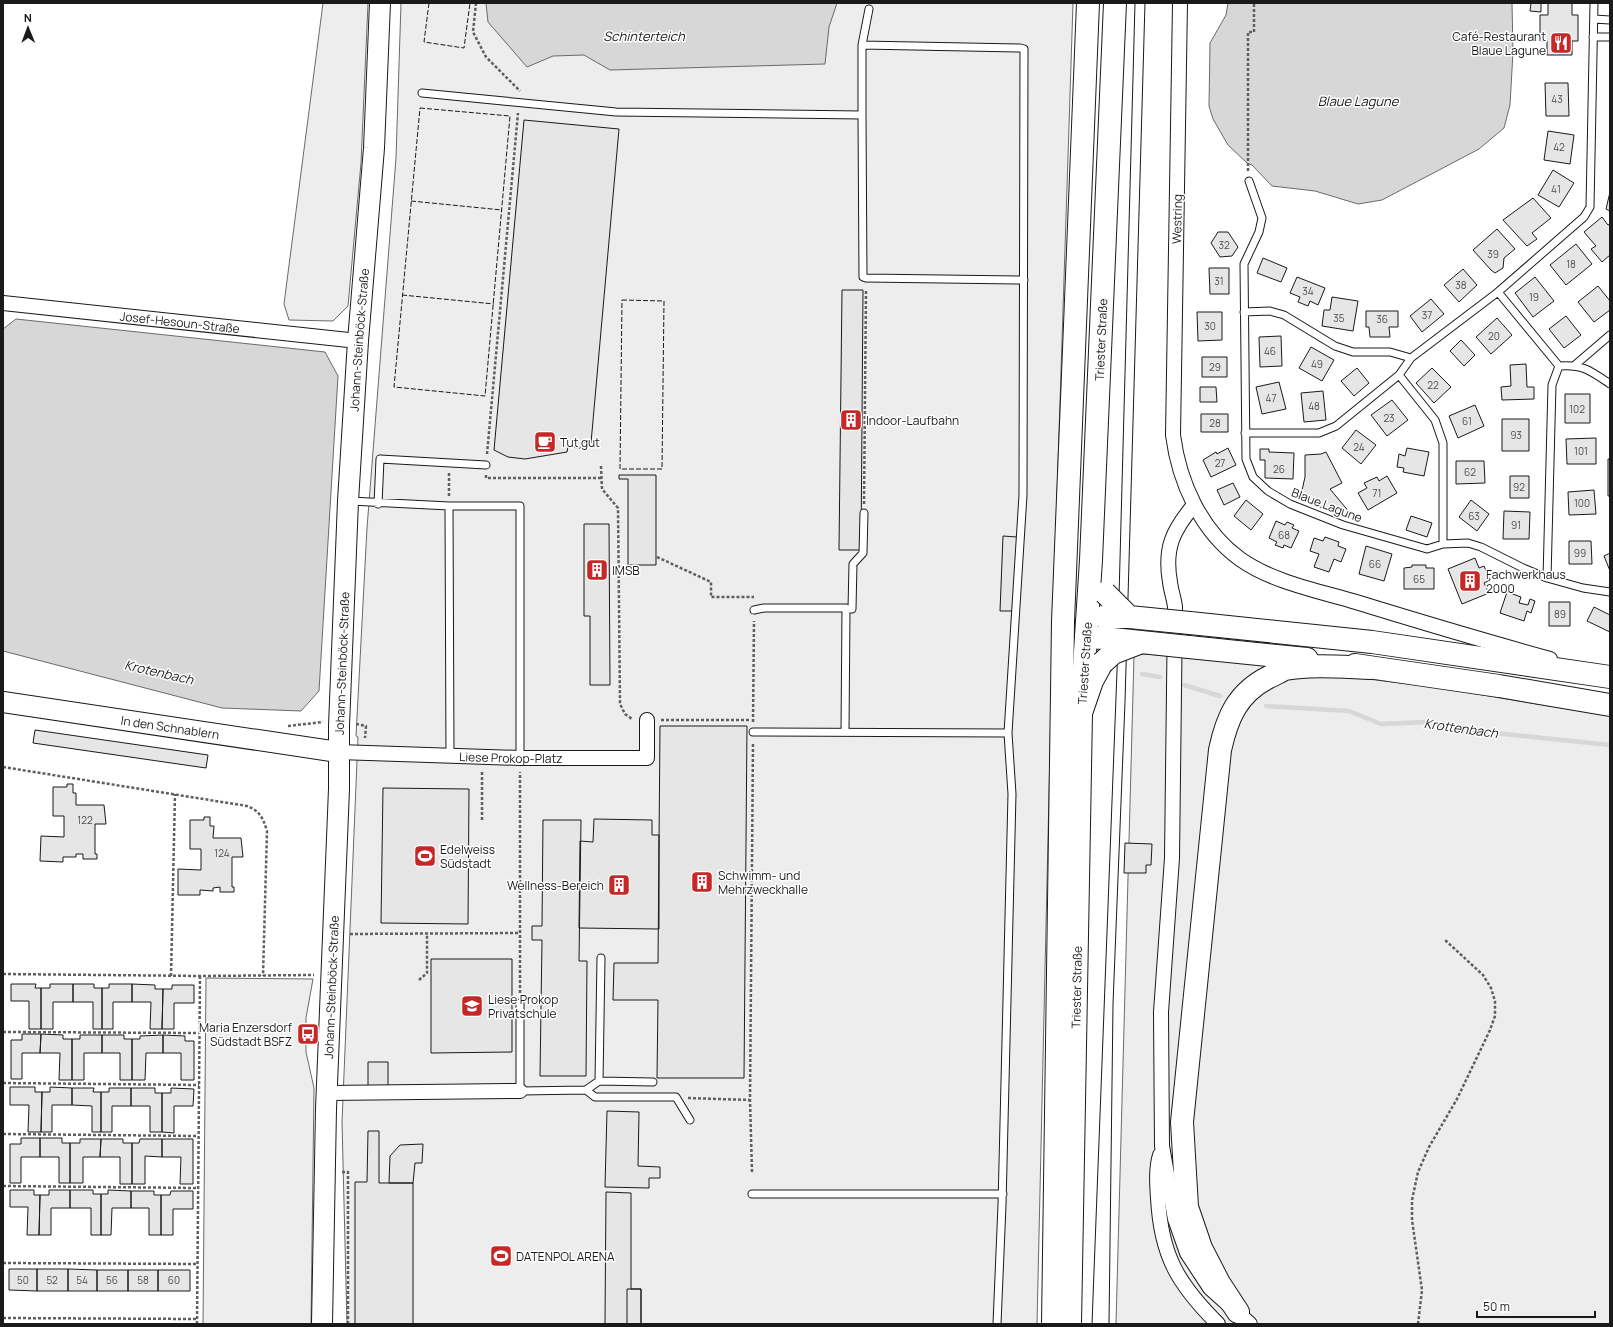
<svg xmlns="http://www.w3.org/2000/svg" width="1613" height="1327" viewBox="0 0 1613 1327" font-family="Manrope,sans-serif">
	<rect width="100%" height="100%" fill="#fff"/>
	<path fill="#ededed" stroke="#6a6a6a" d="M323,3H368L361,163L348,306L333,321L289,320L284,304Z
		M401,3H1073L1053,617L1037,1324H347L342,1122L358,737L356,736L367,528L396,158Z
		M1146,654L1268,664L1317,673L1434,687L1610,716V1324H1116L1134,655Z
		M206,978L313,979L306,1018V1052L314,1088L311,1324H203Z"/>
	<path fill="#d7d7d7" stroke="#6a6a6a" d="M486,3H837L829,27L825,64L610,70L584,55L553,56L527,67L488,22Z
		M1228,3H1512L1513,52L1510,105L1504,128L1479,149L1382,200L1358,204L1315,191L1272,186L1252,165L1247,163L1228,145L1213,119L1209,106L1210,43L1226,15Z
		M16,319L325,352L338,376L319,691L301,711L222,708L3,651V329Z"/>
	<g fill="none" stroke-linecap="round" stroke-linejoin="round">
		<path stroke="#d7d7d7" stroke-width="4.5" d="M1142,674L1160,677
			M1184,685L1220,696
			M1266,706L1349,711L1381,724L1426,722L1465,730L1610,745"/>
	</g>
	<path fill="#e6e6e6" stroke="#1a1a1a" d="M1531,3H1541V12L1530,11Z
		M1548,3H1572V15H1578V41H1572V55H1547V41H1540V15H1548Z
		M1545,83H1568L1569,116H1546Z
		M524,120L619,129L591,443L582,442L581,448L568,447L567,452L525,459L508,457L494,450Z
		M1548,131L1574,135L1570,164L1544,160Z
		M1553,170L1574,183L1559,207L1538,195Z
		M1610,192V211L1606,209Z
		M1533,198L1551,218L1532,233L1537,239L1527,246L1503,220Z
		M1602,217L1608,225L1610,224V255L1602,262L1591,249L1596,246L1584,232Z
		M1497,229L1515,249L1504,258L1503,268L1495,273L1491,270L1473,250Z
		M1218,232H1228L1238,247L1232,256L1220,257L1211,243Z
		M1576,244L1592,264L1566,285L1550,265Z
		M1263,258L1287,268L1281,282L1257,273Z
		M1209,268H1229V294H1210Z
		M1463,269L1477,285L1459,302L1444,285Z
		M1297,277L1325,288L1318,305L1310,301L1308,306L1298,302L1300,297L1290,293Z
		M1535,277L1554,301L1533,317L1515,293Z
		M1598,286L1610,301V310L1594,322L1578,302Z
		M842,290H863L861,550H839Z
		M1332,297L1358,301L1353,331L1322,326L1324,310H1330Z
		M1431,299L1444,314L1422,332L1410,316Z
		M1366,311H1398V327H1389L1390,337H1370L1369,327H1366Z
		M1197,312H1222V340L1198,341Z
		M1566,316L1581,335L1564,348L1549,329Z
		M1497,318L1512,335L1491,354L1476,337Z
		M1281,336L1282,366L1260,367L1259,337Z
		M1461,340L1475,355L1464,366L1450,351Z
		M1311,347L1334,360L1322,381L1299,368Z
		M1202,357H1227V377H1202Z
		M1526,364L1527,387H1534V399L1502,400L1501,387L1511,386L1510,365Z
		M1357,368L1369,383L1354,396L1341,381Z
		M1432,368L1451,387L1434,403L1416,383Z
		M1279,382L1286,409L1262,414L1256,387Z
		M1200,387H1216L1217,402H1200Z
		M1323,391L1326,420L1304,422L1301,393Z
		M1565,394H1590V423H1565Z
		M1392,400L1408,420L1387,436L1371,415Z
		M1475,405L1484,426L1458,438L1449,416Z
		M1201,414H1228V432H1201Z
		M1502,419H1529V451H1502Z
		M1356,430L1376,445L1361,464L1342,448Z
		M1596,438V464H1567L1566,439Z
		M1228,448L1236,465L1211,477L1203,460L1216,452L1217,454Z
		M1407,448L1429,452L1424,476L1403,472L1404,468L1397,467L1399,454L1405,456Z
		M1260,449H1269V452L1294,453L1293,479L1265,478V460H1260Z
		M1326,452L1342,483L1330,489L1350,513L1348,518L1300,499L1305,477V455L1321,454Z
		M1608,459H1610V496H1608Z
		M1456,461H1484L1485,483L1456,484Z
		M619,475H656V565H628V479H619Z
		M1387,476L1397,493L1368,510L1358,493L1367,488L1364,483L1377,477L1379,481Z
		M1510,476H1529V498H1510Z
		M1233,483L1240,497L1224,505L1217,490Z
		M1594,490L1596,514L1569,515L1568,492Z
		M1246,500L1263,514L1251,530L1234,516Z
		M1471,500L1489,514L1477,531L1459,517Z
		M1504,511L1530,512L1529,539H1503Z
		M1411,516L1432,523L1427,537L1406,530Z
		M1276,521L1285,525L1287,522L1294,525L1292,528L1299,531L1291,548L1284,545L1283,548L1275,545L1277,542L1269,538Z
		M584,524H609L610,685H590V616H584Z
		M1003,536L1017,537L1014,611H1000Z
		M1325,537L1339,542L1338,546L1346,549L1341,562L1334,559L1329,572L1314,567L1319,554L1310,551L1314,538L1323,541Z
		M1569,541H1591L1592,564H1569Z
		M1366,546L1392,554L1384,581L1359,574Z
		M1610,553V571L1604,556Z
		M1475,558L1479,568L1484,566L1490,580L1484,583L1489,593L1462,604L1448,569Z
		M1412,565H1426V568H1434V589H1404V568L1412,567Z
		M1507,592L1521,597L1519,603L1528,605L1530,599L1535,601L1531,613L1527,611L1524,621L1500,613Z
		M1549,602H1570V626H1549Z
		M1594,607L1610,615V632L1587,621Z
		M660,726H747L744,1078H657L658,1000H613L614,963H658Z
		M35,730L208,755L206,768L33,743Z
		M67,784H73V793H76V805H104L106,824H95V854H97V859H83V854H76V857H63V862L40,861L41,836L64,837V816H53V787H67Z
		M383,788L469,789L468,924L381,923Z
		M204,817H210V826H214L213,838H241L243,857H232V887H234V892H220V887L213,888V891L200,890V895H178V869L201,870V849H190V820H204Z
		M594,819L652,820V835H659V929L579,928L580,841L593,842Z
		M543,820H581L579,961H587L586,1076H540L542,940H532V926H542Z
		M1125,843L1152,844L1151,865H1146V873H1124Z
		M431,959H512V1052L431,1053Z
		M11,984H36L35,988H41V1029H29V1001H11Z
		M50,984H73V1002H53V1029H41V988H50Z
		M73,984H94V988H102V1029H93V1002H73Z
		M109,984H132V1002H113V1029H102V988H109Z
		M132,984L155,985V989H163L162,1029H150L151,1002H132Z
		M172,985H194V1003H174V1029H162L163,989H172Z
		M22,1034H41L40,1053H22V1079H11V1040H22Z
		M41,1034L63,1035V1039H72V1080H59L60,1053H40Z
		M80,1035H102V1053H84V1080H72V1039H80Z
		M102,1035H124V1039H132V1080H120V1053H102Z
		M163,1035V1053H146L145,1080H132V1039H140V1036Z
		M163,1035L185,1036V1041H194V1080H181V1053H163Z
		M368,1062H388V1086L368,1087Z
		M10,1087H35V1092H42L41,1132H28L29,1105H10Z
		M50,1087L72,1088V1105H52V1132H41L42,1092H50Z
		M72,1088H94L93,1092H101V1132H92V1106L72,1105Z
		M109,1088H131V1106H112V1132H101V1092H109Z
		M131,1088H155V1093H162V1132H150V1106H131Z
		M171,1088L194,1089L193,1106H174V1133L162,1132V1093H171Z
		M607,1111L639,1112L638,1166L660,1167V1178H649V1188L605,1187Z
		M368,1131H379V1183H413V1324H355V1182H367Z
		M21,1138H40V1157H21V1183H10V1144H21Z
		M40,1138H62V1143H70V1183H59V1157H40Z
		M80,1139H101L100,1157H83V1183H70V1143H80Z
		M101,1139H123V1143H132V1184H120V1157H100Z
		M140,1139H162V1157L145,1156V1184H132V1143H139Z
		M162,1139H193V1184H180L181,1157H162Z
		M423,1144L422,1163H415L413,1183H389L390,1156L400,1145Z
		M10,1190H34V1195H40L39,1235H27L28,1207H10Z
		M49,1190H70V1208H51V1235H39L40,1195H49Z
		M70,1190H93V1194H101V1235H91V1208H70Z
		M108,1190L131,1191V1208H112L111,1235H101V1194H108Z
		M131,1191H154V1195H161V1235H149V1208H131Z
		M171,1191H193V1209H173V1235H161V1195H170Z
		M606,1192L631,1193V1289H641V1324H605Z
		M9,1269H37V1291L9,1290Z
		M37,1269H68V1291H37Z
		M68,1269L97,1270V1291H68Z
		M97,1270H128V1291H97Z
		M128,1270H158V1291H128Z
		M158,1270H190V1291H158Z
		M627,1289H641V1324H627Z"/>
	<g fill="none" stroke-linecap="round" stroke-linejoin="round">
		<g stroke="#1a1a1a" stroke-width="9">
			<path id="lane" d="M1594,19L1610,20
				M1593,37H1610
				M862,45L869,9
				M422,93L616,112L862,115V45L1020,48L1024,49L1023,495L1008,733L753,732
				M862,115L863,277L866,278L1024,280
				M1249,181L1262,218L1259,232L1244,264L1246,459L1253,477L1268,491L1290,504L1343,525L1427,549L1443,544L1468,543L1481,547L1523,568L1547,578L1583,588L1610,592
				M1244,312L1270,311L1284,315L1335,346L1353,352H1390L1411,358
				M1575,365L1610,335
				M1559,366C1583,364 1591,371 1610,384
				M1399,375L1435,420L1443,443V544
				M1245,433H1319L1336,426L1399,375L1411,358L1498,292
				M350,501L449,506L450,756
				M378,504L380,459L486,465
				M449,506H520V758
				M1547,578L1552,385L1559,366L1498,292L1584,217L1590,207L1594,3
				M846,609H852L853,564L863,553L864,513
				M754,610L764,608H846L845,732
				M520,1003V1091L586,1090L599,1081L653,1082
				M599,1081L601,958
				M586,1090L595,1097H676L690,1120
				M752,1194H1003
				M997,1324L1002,1205L1012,794L1008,733"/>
		</g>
		<g stroke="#1a1a1a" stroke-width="16">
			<g id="street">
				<path d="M1180,3L1173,435C1179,482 1201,531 1240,559C1272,582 1319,591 1356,602C1421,622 1485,641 1550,659"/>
				<path id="s1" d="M3,303L358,341"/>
				<path d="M1194,505C1173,530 1164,548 1170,582C1171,591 1174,598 1175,607L1172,858L1161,1012L1162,1146L1175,1219L1187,1253L1210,1288L1250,1324"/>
				<path id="s2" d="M338,752L520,758H647V720"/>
				<path d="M327,1093L520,1091"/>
				<path d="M1160,1155C1156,1168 1157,1184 1158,1198C1161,1256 1178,1284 1218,1324"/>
			</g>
		</g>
		<g stroke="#1a1a1a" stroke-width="22">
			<g id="secondary">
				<path id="s3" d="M3,702L338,752"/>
				<path id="s4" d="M322,1324L326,1109L339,789V726L348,501L358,341L374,148L380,3"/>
			</g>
		</g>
		<g stroke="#1a1a1a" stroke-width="24">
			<g id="primary">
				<path d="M1190,623L1372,642L1610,677"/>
				<path d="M1053,1324L1063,622L1088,3"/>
				<path id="s5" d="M1070,1324L1081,713L1091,560L1115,3"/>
			</g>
		</g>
		<g stroke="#1a1a1a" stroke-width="24">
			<path id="highway" d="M1086,637L1103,638
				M1189,647L1307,659
				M1355,665L1499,686L1610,705
				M1081,713L1092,681L1102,663
				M1238,1312L1219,1283L1201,1248L1187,1207L1182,1122L1220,750C1227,718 1237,693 1269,677C1274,675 1280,671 1285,669C1312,664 1343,667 1371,668"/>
		</g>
		<path stroke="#5f5f5f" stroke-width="2.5" stroke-dasharray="3 2" stroke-linecap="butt" d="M476,3L473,32L486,57L520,91
			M1248,171V32H1254V3
			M487,454L518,113
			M601,466L602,489L618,508L620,704L625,714L632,719
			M486,475V478H601
			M449,496V473
			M864,504L866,289
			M657,557L711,582V597H754
			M661,720H750
			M753,722L754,621
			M356,724L366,726L365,738
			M288,726L323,722
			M3,767L247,806C260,811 263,818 267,831L263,976
			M482,820V771
			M350,934L520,933
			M3,974L200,976L314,975
			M171,976L175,794
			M419,980L427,973V933
			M520,993V772
			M3,1032L199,1033
			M3,1083L199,1085
			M688,1098L750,1100
			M3,1134L198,1136
			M342,1172H348V1324
			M752,1172L750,1100L753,743
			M3,1186L198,1188
			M3,1263L198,1264
			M3,1318L197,1319
			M197,1324L200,976
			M1418,1324L1422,1290L1412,1220V1200L1418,1172L1429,1147L1457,1099L1490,1030L1495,1016V1001L1491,988L1483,975L1445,940"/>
		<use href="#lane" stroke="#fff" stroke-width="7"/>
		<use href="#street" stroke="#fff" stroke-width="14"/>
		<use href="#secondary" stroke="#fff" stroke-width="20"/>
		<use href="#primary" stroke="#fff" stroke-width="22"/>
		<use href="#highway" stroke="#fff" stroke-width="22"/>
		<path stroke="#1a1a1a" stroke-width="1" d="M1092,1324L1117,671L1135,3
			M1109,1324L1113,1004L1125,702L1145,3"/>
		<g stroke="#1a1a1a" stroke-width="24" stroke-linecap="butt">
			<path id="primary-bridge" d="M1105,593L1129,617
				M1104,617H1129L1190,623"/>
		</g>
		<g stroke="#1a1a1a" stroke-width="24" stroke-linecap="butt">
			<path id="highway-bridge" d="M1103,638L1189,647
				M1102,663L1113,653L1139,643"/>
		</g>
		<use href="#primary-bridge" stroke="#fff" stroke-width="22"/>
		<use href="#highway-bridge" stroke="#fff" stroke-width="22"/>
		<path stroke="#1a1a1a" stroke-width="1" stroke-dasharray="5 2" stroke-linecap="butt" d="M429,3L424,42L464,48L470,3
			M420,108L510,116L485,396L394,387Z
			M411,201L502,210
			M402,295L494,304
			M622,300L664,301L662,469H620Z"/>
	</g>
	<defs>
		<g id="restaurant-square" transform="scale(1.15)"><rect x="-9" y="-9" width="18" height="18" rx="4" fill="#c62828" stroke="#fff"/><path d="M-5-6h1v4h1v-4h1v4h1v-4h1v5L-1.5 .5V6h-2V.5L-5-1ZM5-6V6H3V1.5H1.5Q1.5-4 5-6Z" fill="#fff"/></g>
		<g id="building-square" transform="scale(1.15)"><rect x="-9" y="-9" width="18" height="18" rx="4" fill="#c62828" stroke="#fff"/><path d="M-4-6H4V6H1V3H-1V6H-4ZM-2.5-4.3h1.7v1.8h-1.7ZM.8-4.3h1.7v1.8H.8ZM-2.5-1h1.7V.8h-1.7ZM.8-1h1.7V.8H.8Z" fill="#fff"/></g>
		<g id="cafe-square" transform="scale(1.15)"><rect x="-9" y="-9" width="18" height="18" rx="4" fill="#c62828" stroke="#fff"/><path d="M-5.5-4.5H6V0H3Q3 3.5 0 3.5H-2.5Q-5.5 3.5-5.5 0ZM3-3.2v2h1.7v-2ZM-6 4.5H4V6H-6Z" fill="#fff"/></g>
		<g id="stadium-square" transform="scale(1.15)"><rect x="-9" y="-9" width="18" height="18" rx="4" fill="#c62828" stroke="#fff"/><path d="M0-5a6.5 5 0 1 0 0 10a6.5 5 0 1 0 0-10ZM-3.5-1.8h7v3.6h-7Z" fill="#fff"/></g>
		<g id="school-square" transform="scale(1.15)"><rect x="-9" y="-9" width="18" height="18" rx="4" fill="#c62828" stroke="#fff"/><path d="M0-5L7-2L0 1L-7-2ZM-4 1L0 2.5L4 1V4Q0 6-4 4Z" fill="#fff"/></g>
		<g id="bus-square" transform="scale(1.15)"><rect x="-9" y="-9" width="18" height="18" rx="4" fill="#c62828" stroke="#fff"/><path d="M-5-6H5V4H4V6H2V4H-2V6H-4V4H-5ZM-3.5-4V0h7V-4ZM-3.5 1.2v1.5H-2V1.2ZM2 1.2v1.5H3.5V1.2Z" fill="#fff"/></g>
	</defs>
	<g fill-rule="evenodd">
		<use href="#restaurant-square" x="1561" y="43"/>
		<use href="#building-square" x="851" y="420"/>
		<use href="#cafe-square" x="545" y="442"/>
		<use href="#building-square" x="597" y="570"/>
		<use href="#building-square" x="1470" y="581"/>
		<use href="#stadium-square" x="425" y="856"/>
		<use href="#building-square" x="702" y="882"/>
		<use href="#building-square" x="619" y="885"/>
		<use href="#school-square" x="472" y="1006"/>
		<use href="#bus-square" x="308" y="1034"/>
		<use href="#stadium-square" x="501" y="1256"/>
	</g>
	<g text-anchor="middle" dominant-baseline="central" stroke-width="3" stroke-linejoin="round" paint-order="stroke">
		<g font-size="10" fill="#4d4d4d">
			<text x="1557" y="99">43</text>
			<text x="1559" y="147">42</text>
			<text x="1556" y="189">41</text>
			<text x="1224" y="245">32</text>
			<text x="1493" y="254">39</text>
			<text x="1571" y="264">18</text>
			<text x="1219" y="281">31</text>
			<text x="1461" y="285">38</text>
			<text x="1308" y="291">34</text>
			<text x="1534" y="297">19</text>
			<text x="1427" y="315">37</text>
			<text x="1339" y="318">35</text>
			<text x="1382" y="319">36</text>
			<text x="1210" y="326">30</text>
			<text x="1494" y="336">20</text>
			<text x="1270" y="351">46</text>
			<text x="1317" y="364">49</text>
			<text x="1215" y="367">29</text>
			<text x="1433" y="385">22</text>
			<text x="1271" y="398">47</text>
			<text x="1314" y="406">48</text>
			<text x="1577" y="409">102</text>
			<text x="1389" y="418">23</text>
			<text x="1467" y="421">61</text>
			<text x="1215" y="423">28</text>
			<text x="1516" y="435">93</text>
			<text x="1359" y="447">24</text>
			<text x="1581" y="451">101</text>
			<text x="1220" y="463">27</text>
			<text x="1279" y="469">26</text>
			<text x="1470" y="472">62</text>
			<text x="1519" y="487">92</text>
			<text x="1377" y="493">71</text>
			<text x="1582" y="503">100</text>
			<text x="1474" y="516">63</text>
			<text x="1516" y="525">91</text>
			<text x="1284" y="535">68</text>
			<text x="1580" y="553">99</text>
			<text x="1375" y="564">66</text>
			<text x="1419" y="579">65</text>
			<text x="1560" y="614">89</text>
			<text x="85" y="820">122</text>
			<text x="222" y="853">124</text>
			<text x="23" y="1280">50</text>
			<text x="52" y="1280">52</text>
			<text x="82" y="1280">54</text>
			<text x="112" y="1280">56</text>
			<text x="143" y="1280">58</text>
			<text x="174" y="1280">60</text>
		</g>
		<g font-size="12" fill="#1a1a1a" stroke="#fff" text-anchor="start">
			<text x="1546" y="36" text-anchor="end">Café-Restaurant<tspan x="1546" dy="14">Blaue Lagune</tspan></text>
			<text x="866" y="420">Indoor-Laufbahn</text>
			<text x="560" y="442">Tut gut</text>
			<text x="612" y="570">IMSB</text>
			<text x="1486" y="574">Fachwerkhaus<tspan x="1486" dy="14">2000</tspan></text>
			<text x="440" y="849">Edelweiss<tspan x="440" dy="14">Südstadt</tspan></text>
			<text x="718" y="875">Schwimm- und<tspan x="718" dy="14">Mehrzweckhalle</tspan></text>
			<text x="604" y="885" text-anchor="end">Wellness-Bereich</text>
			<text x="488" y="999">Liese Prokop<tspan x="488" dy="14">Privatschule</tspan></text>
			<text x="292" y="1027" text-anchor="end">Maria Enzersdorf<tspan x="292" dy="14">Südstadt BSFZ</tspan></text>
			<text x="516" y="1256">DATENPOL ARENA</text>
		</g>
		<g font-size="12" fill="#1a1a1a" stroke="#fff">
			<text transform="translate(1177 219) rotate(-89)">Westring</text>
			<text stroke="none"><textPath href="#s1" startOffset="178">Josef-Hesoun-Straße</textPath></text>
			<text stroke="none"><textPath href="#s4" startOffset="985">Johann-Steinböck-Straße</textPath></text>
			<text stroke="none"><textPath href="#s5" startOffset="985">Triester Straße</textPath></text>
			<text transform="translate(1327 505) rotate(21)">Blaue Lagune</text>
			<text stroke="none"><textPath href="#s4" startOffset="661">Johann-Steinböck-Straße</textPath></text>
			<text stroke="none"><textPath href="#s5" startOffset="661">Triester Straße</textPath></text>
			<text stroke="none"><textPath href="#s3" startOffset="169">In den Schnablern</textPath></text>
			<text stroke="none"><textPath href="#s2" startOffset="173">Liese Prokop-Platz</textPath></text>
			<text stroke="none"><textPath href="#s4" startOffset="337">Johann-Steinböck-Straße</textPath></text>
			<text stroke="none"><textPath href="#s5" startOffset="337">Triester Straße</textPath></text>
		</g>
		<g font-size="13" font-style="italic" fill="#1a1a1a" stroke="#fff">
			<text x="644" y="36">Schinterteich</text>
			<text x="1358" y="101">Blaue Lagune</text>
			<text transform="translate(159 672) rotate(13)">Krotenbach</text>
			<text transform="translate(1461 728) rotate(8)">Krottenbach</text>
		</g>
	</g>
	<rect width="1613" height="1327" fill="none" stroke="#1a1a1a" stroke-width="8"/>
	<g transform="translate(28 28) rotate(359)" stroke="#ffffff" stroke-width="3" paint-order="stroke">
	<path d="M0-3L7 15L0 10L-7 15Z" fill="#1a1a1a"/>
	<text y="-6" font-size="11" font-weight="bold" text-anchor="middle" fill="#1a1a1a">N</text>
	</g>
	<path d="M1477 1311v6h118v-6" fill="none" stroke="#1a1a1a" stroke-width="2"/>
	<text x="1483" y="1311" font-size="12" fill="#1a1a1a" stroke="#ffffff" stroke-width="3" paint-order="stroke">50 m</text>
</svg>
